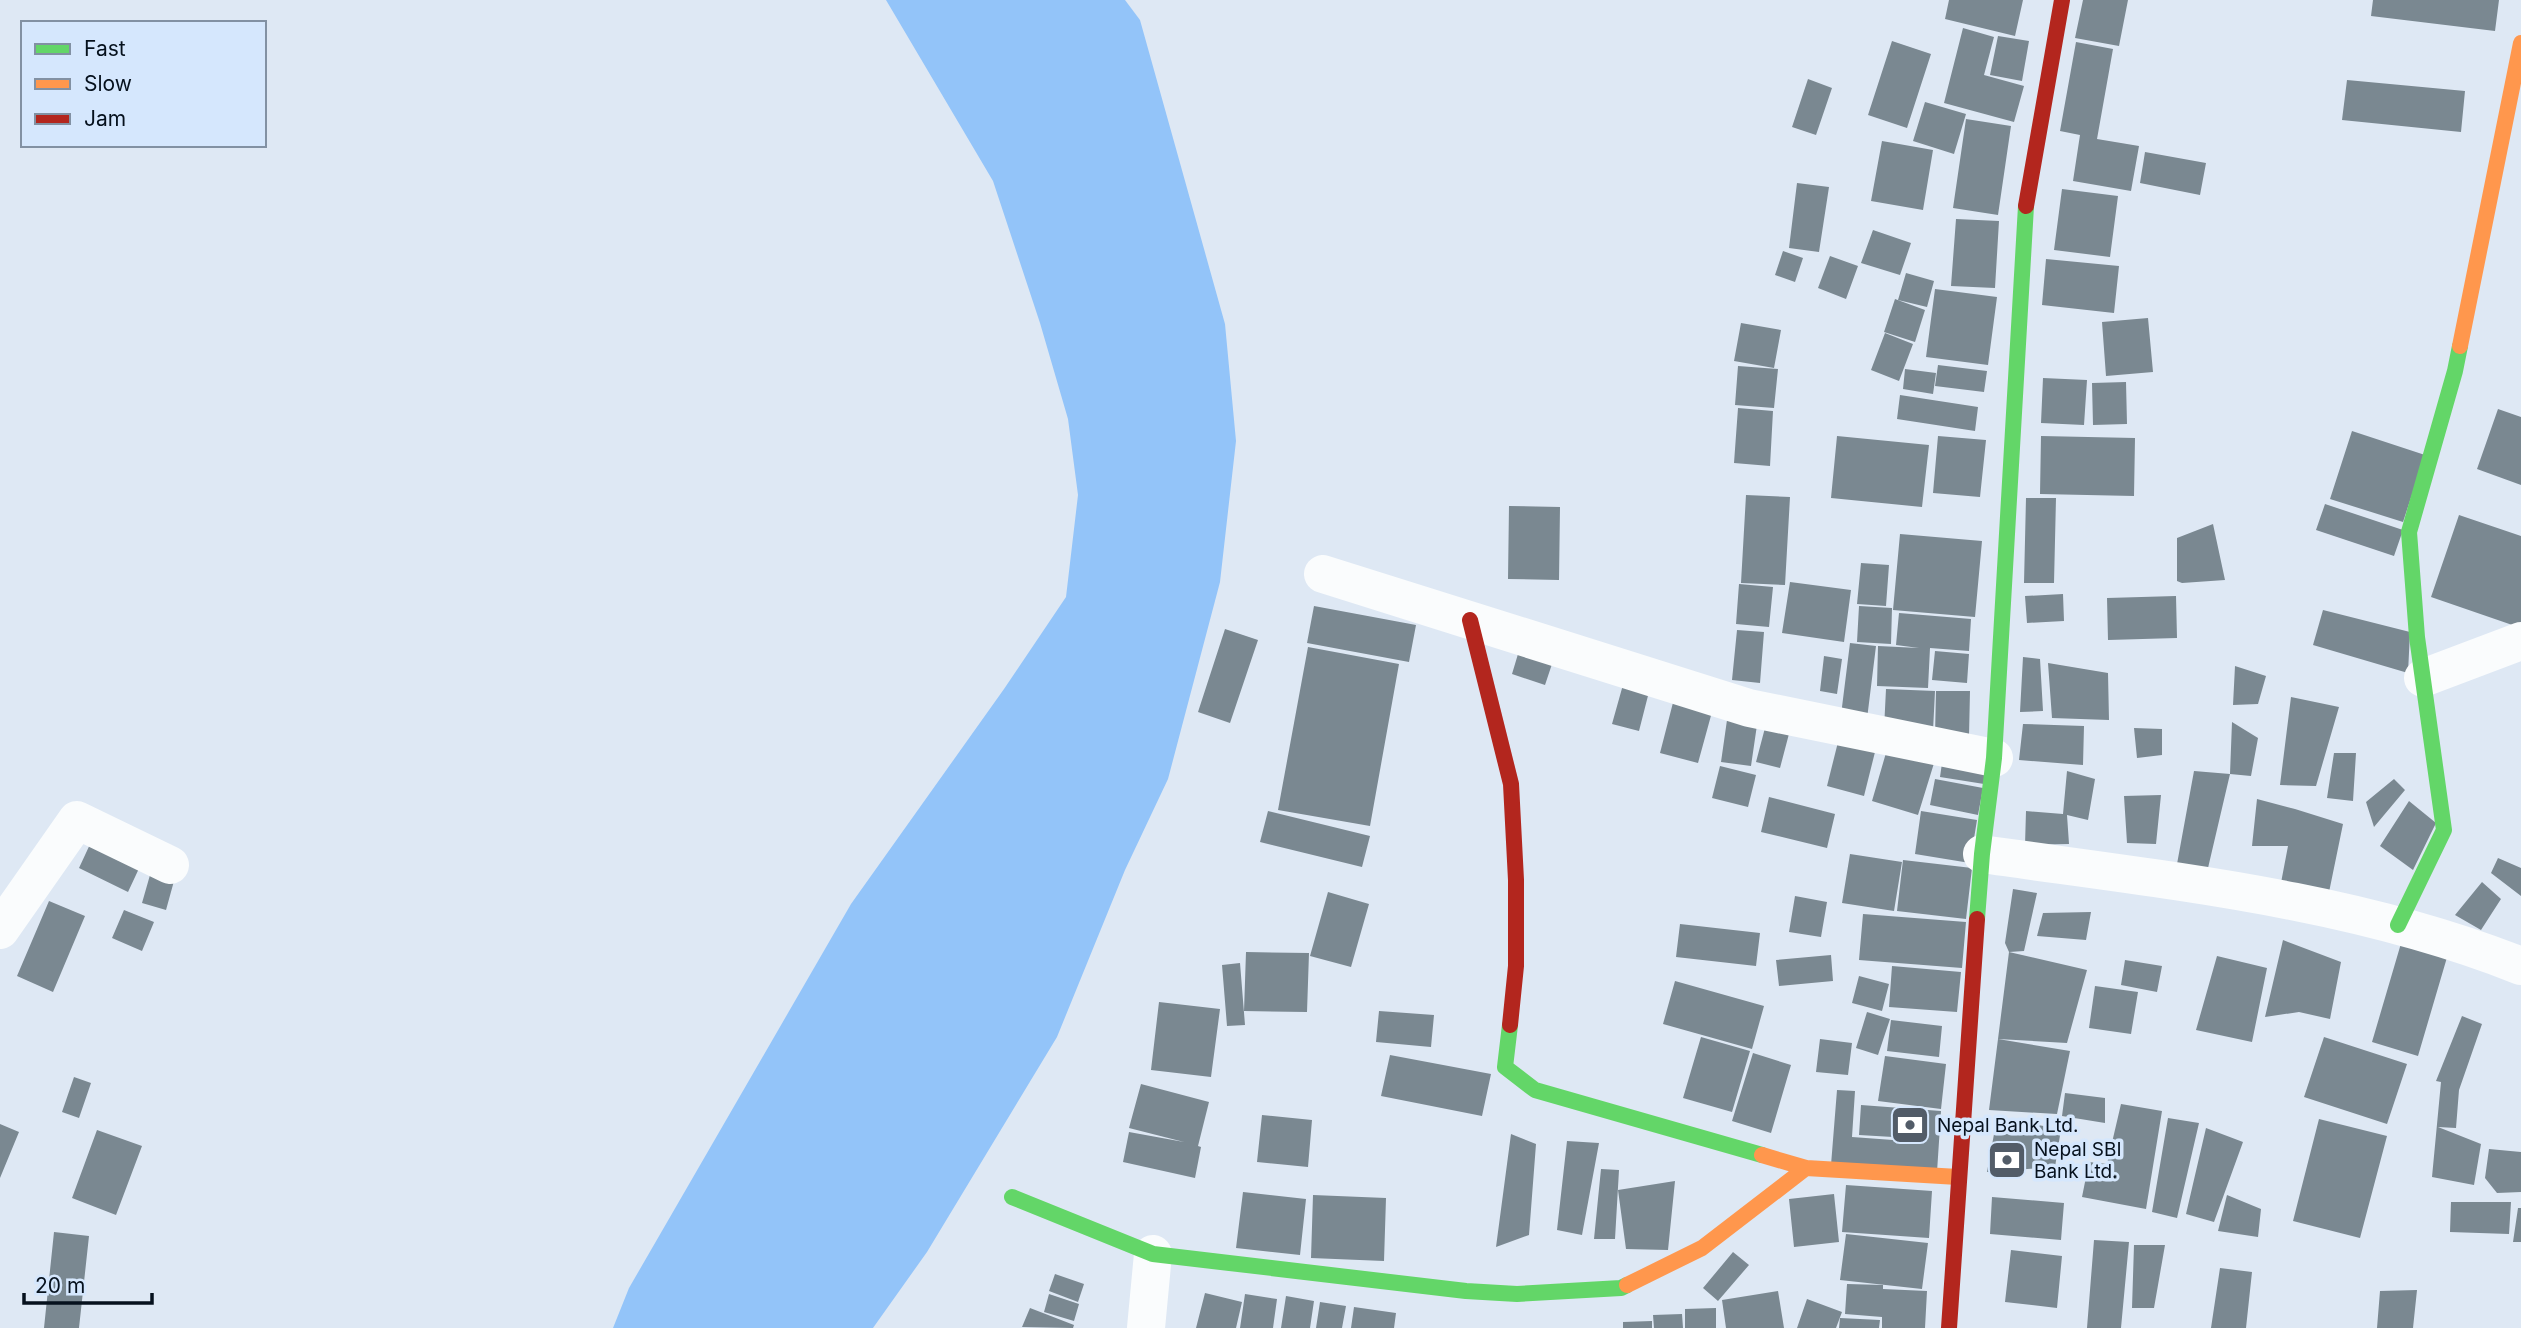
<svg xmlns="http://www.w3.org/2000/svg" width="2521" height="1328" viewBox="0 0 2521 1328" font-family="Inter,sans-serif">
	<rect width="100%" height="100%" fill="#dee8f4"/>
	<path fill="#93c4f9" d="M886,0H1125L1140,20L1225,324L1236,441L1220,582L1168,779L1125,870L1057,1037L927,1252L873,1328H613L629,1288L851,904L1004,689L1066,597L1078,495L1068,419L1040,323L993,181Z"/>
	<path fill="#7a8891" d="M1949,0H2023L2015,36L1945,19Z
		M2083,0H2128L2119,46L2075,38Z
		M2373,0H2499L2495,31L2371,16Z
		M1963,28L1994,37L1984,75L2024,86L2014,122L1944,103Z
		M1998,36L2029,41L2022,81L1990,75Z
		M1892,41L1931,54L1907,128L1868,115Z
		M2076,42L2113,49L2097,139L2139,146L2131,191L2073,181L2080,135L2060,131Z
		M1808,79L1832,88L1816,135L1792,127Z
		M2347,80L2465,91L2461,132L2342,120Z
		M1925,102L1966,114L1954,154L1913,141Z
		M1966,119L2011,126L1998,215L1953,208Z
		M1882,141L1933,150L1923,210L1871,201Z
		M2145,152L2206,163L2200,195L2140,183Z
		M1797,183L1829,187L1819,252L1789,248Z
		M2062,189L2118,196L2110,257L2054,250Z
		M1956,219L1999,221L1995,288L1951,286Z
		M1873,230L1911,243L1900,275L1861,263Z
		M1783,251L1803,258L1795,282L1775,275Z
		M1830,256L1858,266L1846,299L1818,288Z
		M2046,259L2119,266L2114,313L2042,305Z
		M1906,273L1934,281L1927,307L1898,300Z
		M1935,289L1997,297L1988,365L1926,357Z
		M1895,299L1925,310L1915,342L1884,332Z
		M2148,318L2153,372L2106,376L2102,322Z
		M1741,323L1781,330L1774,368L1734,361Z
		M1885,333L1913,344L1899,381L1871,370Z
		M1938,365L1987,371L1984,392L1935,386Z
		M1738,366L1778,369L1774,408L1735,405Z
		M1905,369L1936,373L1933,394L1903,389Z
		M2043,378L2087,380L2084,425L2041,423Z
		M2126,382L2127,424L2093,425L2092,383Z
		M1900,395L1978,407L1975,431L1897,419Z
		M1738,408L1773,411L1770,466L1734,463Z
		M2498,409L2521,417V485L2477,469Z
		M2352,431L2425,455L2403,522L2330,499Z
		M1837,436L1929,445L1922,507L1831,498Z
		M1938,436L1986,440L1980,497L1933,493Z
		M2041,436L2135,438L2134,496L2040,494Z
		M1746,495L1790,497L1785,585L1741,583Z
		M2026,498H2056L2054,583H2024Z
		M2325,504L2403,530L2394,556L2316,530Z
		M1509,506L1560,507L1559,580L1508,579Z
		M2459,515L2521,536V628L2431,597Z
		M2213,524L2225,580L2182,583L2177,581V538Z
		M1900,534L1982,541L1975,617L1893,610Z
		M1861,563L1889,565L1886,606L1857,604Z
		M1790,582L1851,590L1844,642L1782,633Z
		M1739,584L1773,587L1769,627L1736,624Z
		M2063,594L2064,621L2027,623L2025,596Z
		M2176,596L2177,638L2108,640L2107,598Z
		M1314,606L1416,625L1409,662L1307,643Z
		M1859,606L1892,608L1891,644L1857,642Z
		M2323,610L2410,632L2408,673L2313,645Z
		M1899,613L1971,619L1969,651L1930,648L1928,688L1877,686L1878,646L1919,648L1896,645Z
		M1225,629L1258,640L1230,723L1198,712Z
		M1737,630L1764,632L1760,683L1732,680Z
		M1850,643L1876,646L1867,719L1841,715Z
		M1521,644L1555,655L1545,685L1512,674Z
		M1308,647L1399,664L1370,826L1278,810Z
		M1935,651L1969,654L1967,683L1932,680Z
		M1824,656L1842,659L1837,694L1820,691Z
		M2023,657L2040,659L2043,711L2020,712Z
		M2048,663L2108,673L2109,720L2052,718Z
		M2235,666L2266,676L2258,704L2233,705Z
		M1626,674L1652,680L1639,731L1612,724Z
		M1886,689L1935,691L1933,731L1884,729Z
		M1676,691L1715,701L1698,763L1660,753Z
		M1936,691H1970L1969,736H1935Z
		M2291,697L2339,707L2316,786L2280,785Z
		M1727,720L1757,725L1751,766L1721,762Z
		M2232,722L2258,738L2251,776L2230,774Z
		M1766,724L1790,730L1780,768L1756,762Z
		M2023,724L2084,726L2083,765L2019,760Z
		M2134,728L2162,729V755L2137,758Z
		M1840,734L1877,744L1864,796L1827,786Z
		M1888,746L1935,760L1918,815L1872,801Z
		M2334,753H2356L2353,801L2327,798Z
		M1943,756L1987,763L1984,784L1940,777Z
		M1720,766L1756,775L1748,807L1712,798Z
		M2067,771L2095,779L2088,820L2067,815L2069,844L2025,845L2026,811L2063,814Z
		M2194,771L2230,774L2208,868L2177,864Z
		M1935,779L1983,788L1978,815L1930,805Z
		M2394,779L2405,790L2374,827L2366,802Z
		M2161,795L2156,844L2127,843L2124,796Z
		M1769,797L1835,814L1827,848L1761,832Z
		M2257,799L2295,809L2343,824L2327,902L2280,888L2288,846H2252Z
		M2409,801L2436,823L2413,870L2380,846Z
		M1268,811L1370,836L1362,867L1260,842Z
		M1921,811L1977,820L1970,863L1915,854Z
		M92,840L142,862L128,892L79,868Z
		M1850,854L1902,862L1894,911L1842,903Z
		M2498,858L2521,868V896L2491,873Z
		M1903,860L1972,868L1966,919L1897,911Z
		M150,875L174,881L166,910L142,903Z
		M2482,882L2501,899L2481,930L2455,915Z
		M2013,889L2037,893L2024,951L2009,952L2005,943Z
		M1328,892L1369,904L1351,967L1310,956Z
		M1795,896L1827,902L1821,937L1789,932Z
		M49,901L85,916L53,992L17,976Z
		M124,910L154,922L142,951L112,938Z
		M2091,912L2086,940L2037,936L2043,913Z
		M1863,914L1966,922L1962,968L1859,960Z
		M1680,924L1760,933L1756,966L1676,957Z
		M2283,940L2341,962L2330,1019L2299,1012L2265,1017Z
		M2402,940L2448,954L2418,1056L2372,1042Z
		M1246,952L1309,953L1307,1012L1244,1011Z
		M2009,952L2087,970L2067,1043L1998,1039Z
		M1831,955L1833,981L1779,986L1776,960Z
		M2217,956L2267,968L2252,1042L2196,1030Z
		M2125,960L2162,966L2157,992L2121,985Z
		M1240,963L1245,1025L1227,1026L1222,965Z
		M1892,966L1961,972L1957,1012L1889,1007Z
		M1859,976L1889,984L1882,1011L1852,1003Z
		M1675,981L1764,1006L1752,1049L1663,1024Z
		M2095,986L2138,992L2131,1034L2089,1028Z
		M1159,1002L1220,1009L1211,1077L1151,1070Z
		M1379,1011L1434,1015L1431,1047L1376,1042Z
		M1867,1012L1890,1019L1878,1055L1856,1048Z
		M2462,1016L2482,1024L2459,1090L2456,1128L2438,1127L2481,1144L2474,1185L2432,1177L2441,1082L2436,1081Z
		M1891,1020L1942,1026L1939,1057L1887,1051Z
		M1701,1037L1750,1051L1732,1112L1683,1098Z
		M2324,1037L2407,1064L2387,1124L2304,1097Z
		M1820,1039L1852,1043L1848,1075L1816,1072Z
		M1998,1039L2070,1051L2057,1114L1989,1110Z
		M1753,1053L1791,1065L1771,1133L1732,1121Z
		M1390,1055L1491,1074L1482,1116L1381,1096Z
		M1885,1056L1946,1064L1941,1109L1878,1101Z
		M74,1077L91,1083L79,1118L62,1112Z
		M1141,1084L1209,1102L1198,1146L1201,1147L1195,1178L1123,1162L1129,1132L1184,1142L1129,1128Z
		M1837,1090L1855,1091L1852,1137L1893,1140V1137L1859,1135L1861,1105L1941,1111L1937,1172L1831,1165Z
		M2065,1093L2105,1098V1123L2062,1116Z
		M2121,1104L2162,1111L2146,1209L2082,1197L2089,1162L2107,1164Z
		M1262,1115L1312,1120L1308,1167L1257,1162Z
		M1997,1118L2061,1129L2055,1167L1987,1172Z
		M2168,1118L2199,1123L2177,1218L2152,1212Z
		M2319,1119L2387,1136L2360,1238L2293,1221Z
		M0,1124L19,1132L0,1178Z
		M2206,1128L2243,1142L2214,1222L2186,1214Z
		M97,1130L142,1146L116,1215L72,1198Z
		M1511,1134L1536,1144L1529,1235L1496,1247Z
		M1567,1141L1599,1143L1582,1235L1557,1230Z
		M2489,1149L2521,1152V1192L2497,1193L2485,1178Z
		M1601,1169L1619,1170L1615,1239H1594Z
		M1675,1181L1668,1250L1626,1249L1618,1190Z
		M1846,1185L1932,1191L1929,1238L1842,1232Z
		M1243,1192L1306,1199L1300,1255L1236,1248Z
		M1834,1194L1839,1242L1794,1247L1789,1199Z
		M1313,1195L1386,1198L1384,1261L1311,1258Z
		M2227,1195L2261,1209L2258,1237L2218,1231Z
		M1992,1197L2064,1203L2061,1240L1990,1234Z
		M2451,1202H2511L2509,1234L2450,1232Z
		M2518,1208H2521V1242H2513Z
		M54,1232L89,1236L79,1328H44Z
		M1846,1234L1928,1243L1922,1289L1840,1280Z
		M2094,1240L2129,1242L2121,1328H2087Z
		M2134,1245H2165L2154,1308H2132Z
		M2011,1250L2062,1256L2057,1308L2005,1302Z
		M1733,1252L1749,1265L1718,1301L1703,1288Z
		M2220,1268L2252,1272L2246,1328H2211Z
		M1055,1274L1084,1284L1078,1302L1049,1291Z
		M1847,1284L1883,1285V1289L1927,1291L1925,1328H1882V1317L1845,1314Z
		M2417,1290L2413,1328H2377L2380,1291Z
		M1778,1291L1784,1328H1726L1722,1300Z
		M1205,1293L1242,1302L1236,1328H1196Z
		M1049,1294L1079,1304L1074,1321L1044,1312Z
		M1245,1294L1277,1299L1273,1328H1240Z
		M1286,1296L1314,1301L1310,1328H1281Z
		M1807,1299L1842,1312L1836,1328H1797Z
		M1320,1302L1346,1306L1342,1328H1316Z
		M1354,1307L1396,1313L1394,1328H1351Z
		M1030,1308L1074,1325L1073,1328L1022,1327Z
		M1716,1308V1328H1685V1309Z
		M1682,1314L1683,1328H1654L1653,1315Z
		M1840,1318L1880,1320L1879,1328H1839Z
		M1652,1321V1328H1623V1322Z"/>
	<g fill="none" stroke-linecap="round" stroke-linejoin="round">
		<path stroke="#fafcfd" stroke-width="38" d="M1323,574L1749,708L1994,758
			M2423,678L2521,641
			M1982,854C2163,880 2350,898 2521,966
			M0,930L77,820L170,865
			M1146,1328L1153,1254"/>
		<path stroke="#63d668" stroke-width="16" d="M1977,919L1982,854L1994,758L2026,206
			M2398,925L2444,830L2417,637L2409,532L2455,371L2460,346
			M1510,1025L1505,1067L1535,1090L1762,1155
			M1012,1197L1153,1254L1466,1291L1517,1294L1621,1288L1627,1285"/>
		<path stroke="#ff974d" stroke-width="16" d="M2460,346L2521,43
			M1762,1155L1806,1168L1958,1177
			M1627,1285L1702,1248L1806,1168"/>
		<path stroke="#b3261e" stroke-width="16" d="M2026,206L2062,0
			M1470,620L1511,784L1516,880V966L1510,1025
			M1949,1328L1977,919"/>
	</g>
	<defs>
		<g id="bank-square" transform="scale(2.0125)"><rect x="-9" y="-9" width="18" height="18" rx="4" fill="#525c68" stroke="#d5e7fd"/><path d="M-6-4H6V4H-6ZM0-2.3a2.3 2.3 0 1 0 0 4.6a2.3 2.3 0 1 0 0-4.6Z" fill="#fff"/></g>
	</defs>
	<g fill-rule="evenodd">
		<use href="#bank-square" x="1910" y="1125"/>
		<use href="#bank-square" x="2007" y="1160"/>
	</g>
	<g text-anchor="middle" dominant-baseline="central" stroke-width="7" stroke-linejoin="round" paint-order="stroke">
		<g font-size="19" fill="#06111d" stroke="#d5e7fd" text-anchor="start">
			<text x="1937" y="1125">Nepal Bank Ltd.</text>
			<text x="2034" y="1149">Nepal SBI<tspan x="2034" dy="22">Bank Ltd.</tspan></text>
		</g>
	</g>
	<rect x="21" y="21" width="245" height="126" fill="#d5e7fd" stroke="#8291a3" stroke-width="2"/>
	<rect x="35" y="44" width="35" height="10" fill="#63d668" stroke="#8291a3" stroke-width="2"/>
	<text x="84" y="56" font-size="21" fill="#06111d">Fast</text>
	<rect x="35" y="79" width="35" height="10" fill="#ff974d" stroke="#8291a3" stroke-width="2"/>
	<text x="84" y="91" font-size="21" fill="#06111d">Slow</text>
	<rect x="35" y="114" width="35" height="10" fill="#b3261e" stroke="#8291a3" stroke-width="2"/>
	<text x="84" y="126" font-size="21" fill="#06111d">Jam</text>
	<path d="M24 1293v10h128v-10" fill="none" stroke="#06111d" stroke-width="3.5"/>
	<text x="35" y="1293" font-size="21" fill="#06111d" stroke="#d5e7fd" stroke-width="5" paint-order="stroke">20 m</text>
</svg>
